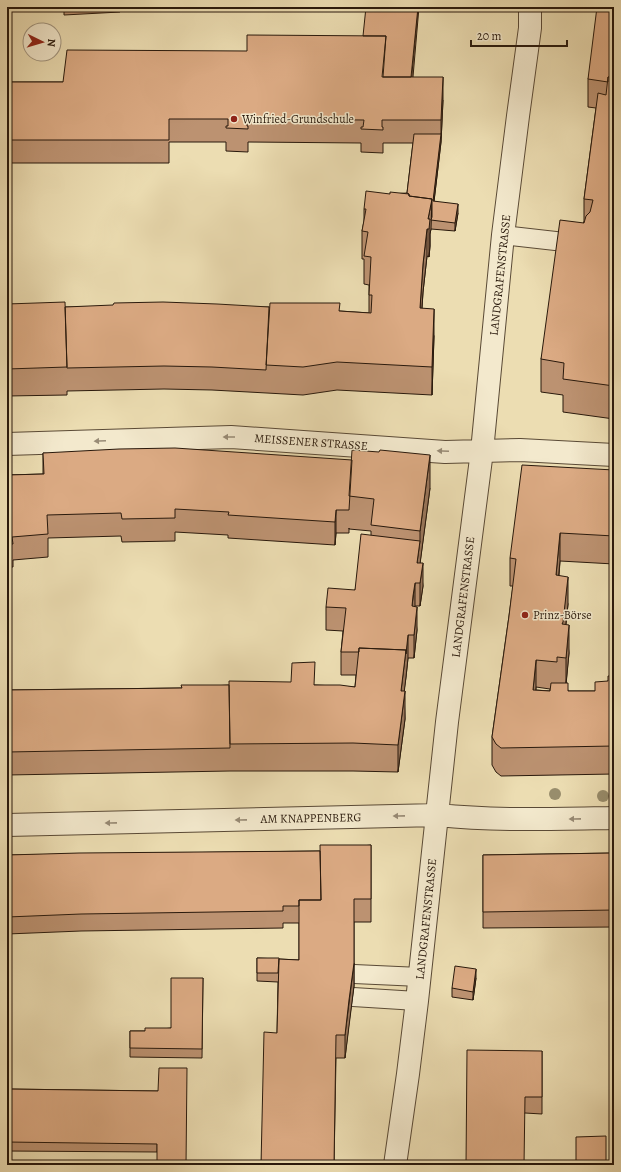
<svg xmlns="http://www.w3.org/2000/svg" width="621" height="1172" viewBox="0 0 621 1172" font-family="Alegreya,serif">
	<rect width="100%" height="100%" fill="#ecddb2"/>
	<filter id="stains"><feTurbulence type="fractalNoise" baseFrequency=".005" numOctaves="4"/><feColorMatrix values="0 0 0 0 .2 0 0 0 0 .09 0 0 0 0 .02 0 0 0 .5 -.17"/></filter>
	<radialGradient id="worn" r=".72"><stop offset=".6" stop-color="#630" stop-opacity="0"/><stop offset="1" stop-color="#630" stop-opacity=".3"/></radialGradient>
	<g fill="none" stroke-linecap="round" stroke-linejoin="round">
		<g stroke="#5a4a36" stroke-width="20">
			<path id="lane" d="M503,235L582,244
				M354,974L420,977
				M353,997L417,1001"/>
		</g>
		<g stroke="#5a4a36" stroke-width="24">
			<path id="street" d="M7,444L231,437L445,452L520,450L614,455
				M7,825L438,815C496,821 555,819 614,818
				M395,1165L408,1074L417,1001L447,722L482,451L503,235L518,116L530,28V7"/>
		</g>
		<use href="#lane" stroke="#f3e9cd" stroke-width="18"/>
		<use href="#street" stroke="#f3e9cd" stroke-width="22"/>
	</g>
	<g fill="#988d6c">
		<circle cx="555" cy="794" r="6"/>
		<circle cx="603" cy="796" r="6"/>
	</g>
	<path fill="#bc9271" stroke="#29190c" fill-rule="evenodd" d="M7,7H46L11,9V16H7Z
		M64,7H120V12L64,15Z
		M614,7V419L563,412V395L541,392V359L584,221V199L596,108L588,107V79Z
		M413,77L443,100L441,142L434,201L458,213L455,231L431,229L430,234V246L429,257L427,256L423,292L422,308L434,336L432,395L337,390L303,395L212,390L164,389L67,391V395L7,396V304L65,307H269L340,311L369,313V285L364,284V259H362V231L364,221V209L390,194L407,193L413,143H383V153L361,152V143L248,142V152L226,151V142H169V163H7V82H63Z
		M43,453L430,488L420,563L423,586L420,606H414L417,630L414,658H408L406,677L404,691L405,719L398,772L353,771H230L7,775V690L181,688L229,685H315L355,687L356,675H341V652L343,631L326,630V607L355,590L371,535V531L349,529V528V533H336L335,545L228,538V535L175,532V541L122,542L121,536L48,538V557L13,560V567H7V475L43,474Z
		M614,470V564L560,561L559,576L568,604L566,625L569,653L566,683L568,691H595L614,676V774L501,776L496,772L492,765V737L509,616L513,586H510V558ZM536,687L550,689V691L536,690Z
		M371,845V922H354V986L349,1023L345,1058H336L334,1165H261L277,1033L278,982L257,981V958L299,960V923H283V928L81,931L7,934V855L320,851Z
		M614,853V927L483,928V855Z
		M203,978L202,1058L130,1057V1031H145L171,1028Z
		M476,978L473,1000L452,997V988Z
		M542,1051V1114L525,1113L466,1165Z
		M7,1089L158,1091L157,1152L7,1151Z"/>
	<path fill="#99775c" stroke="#29190c" d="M418,7H419L411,100V84Z
		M443,77V100L441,142L433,210V201L441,134V120Z
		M432,199L431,229L430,234V246L429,257V229L428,219Z
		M458,204V213L455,231V223Z
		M427,229V256L423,292L420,335V308L423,264Z
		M434,309V336L432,395V367Z
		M430,455V488L420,564L417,563L420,541V531Z
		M336,510V533L335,545V522Z
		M560,533V561L556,603V575Z
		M423,563V586L420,606V583Z
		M568,577V604L563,649L562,624Z
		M415,583V606L413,619L412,606Z
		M417,607V630L414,658V635Z
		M569,625V653L566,685V658Z
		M408,635V658L406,677L401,719V691L406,650Z
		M536,660V687L533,718V690Z
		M405,691V719L398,772V745Z
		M354,963V986L345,1058V1035Z
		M476,969V978L473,1000V992Z"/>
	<path fill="#dbaa83" stroke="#29190c" d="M366,7H418L411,77H383L386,36H363Z
		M597,7H614V77H608V82L588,79Z
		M247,35L386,36L382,77H443L441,120H382V127H383V130L361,129V127H363L364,120L247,119V126H248V129L226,128V126H228V119H169V140H7V82H63L67,50L247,51Z
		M608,77H614V386L563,379L564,363L541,359L560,220L584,223L586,216L590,212L593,200L584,199L598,93L606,95Z
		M414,134H441L433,201L458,204L455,223L431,220L432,217V199L409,196V194L407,193Z
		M366,191L390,194V192L409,194V196L432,199L428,219H430L429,229H427L423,264L420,308L434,309L432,367L337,362L303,367L266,365L270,303H340L339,311L371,313L372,295H369L371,257L364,256L368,232L362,231L366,209H364Z
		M65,302L67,367L7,369V304Z
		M163,302L217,304L269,307L266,370L212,367L164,366L67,368L65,307L113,305L114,303Z
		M175,448L352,460L349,510H336L335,522L228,515L229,512L175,509V518L122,519L121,513L47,515L48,534L12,537L13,544H7V475L44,474L43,453L119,449Z
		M352,450L379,452L380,450L430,455L420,531L371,525L374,499L349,496Z
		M522,465L614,470V536L560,533L556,575L568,577L563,622L562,624L569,625L566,658L557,657V662L536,660L533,690L550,691L551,683H568V691H595V682L608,681V676H614V746L501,748L496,744L492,737L509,616L516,559L510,558Z
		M361,534L420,541L417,563H423L420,583H415L413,596L412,606L417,607L414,635H408L406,654V650L359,648V652H341L346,608L326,607L328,588L355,590Z
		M359,648L406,650L401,691H405L398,745L353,743L230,744L229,681L291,682L292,663L315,662L314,685H340L355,687Z
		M181,685H229L230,748L7,752V690L182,688Z
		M320,845H371V899H354V963L349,1000L345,1035H336L334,1165H261L264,1032L277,1033L279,959L299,960V900H321Z
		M320,851L321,900H299V906H283V911L81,914L7,917V855L79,853Z
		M614,853V910L483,912V855Z
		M257,958H279L278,973H257Z
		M455,966L476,969L473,992L452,988Z
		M171,978H203L202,1049L130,1048V1031H145V1028H171Z
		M467,1050L542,1051V1097H525L524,1165H466Z
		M159,1068H187L186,1165H157V1144L7,1142V1089L158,1091Z
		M606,1136V1165H576V1137Z"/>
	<defs><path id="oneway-solid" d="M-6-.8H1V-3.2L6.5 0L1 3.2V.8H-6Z"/></defs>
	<g fill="#988b76">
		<use href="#oneway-solid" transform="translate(229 437) rotate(-180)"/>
		<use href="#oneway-solid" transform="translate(100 441) rotate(178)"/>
		<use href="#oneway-solid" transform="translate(443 451) rotate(-178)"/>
		<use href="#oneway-solid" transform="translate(399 816) rotate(179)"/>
		<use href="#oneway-solid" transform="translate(575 819) rotate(179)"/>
		<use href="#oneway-solid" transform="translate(241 820) rotate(179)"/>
		<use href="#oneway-solid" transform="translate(111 823) rotate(179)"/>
	</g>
	<g fill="#8f2418" stroke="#f3e9cd" stroke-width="1.5">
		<circle cx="234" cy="119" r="4"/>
		<circle cx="525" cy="615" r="4"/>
	</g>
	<g text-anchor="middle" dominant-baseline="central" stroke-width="3" stroke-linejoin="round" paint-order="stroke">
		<g font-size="12" fill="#29190c" stroke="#f3e9cd" text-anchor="start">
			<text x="242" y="119">Winfried-Grundschule</text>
			<text x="533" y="615">Prinz-Börse</text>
		</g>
		<g font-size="12" fill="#29190c" stroke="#f3e9cd">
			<text transform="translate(500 275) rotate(-84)">LANDGRAFENSTRASSE</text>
			<text transform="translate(311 442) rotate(4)">MEISSENER STRASSE</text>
			<text transform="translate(463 597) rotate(-83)">LANDGRAFENSTRASSE</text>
			<text transform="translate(311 818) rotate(-1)">AM KNAPPENBERG</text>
			<text transform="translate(426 919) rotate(-84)">LANDGRAFENSTRASSE</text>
		</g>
	</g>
	<rect width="621" height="1172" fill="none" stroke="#ecddb2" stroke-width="24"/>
	<rect x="8" y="8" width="605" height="1156" fill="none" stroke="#29190c" stroke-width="2"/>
	<rect x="12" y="12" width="597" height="1148" fill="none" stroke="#29190c"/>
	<g transform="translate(42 42) rotate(95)"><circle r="19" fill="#f3e9cd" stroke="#a29680"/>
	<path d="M0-3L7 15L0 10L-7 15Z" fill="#8f2418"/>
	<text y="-6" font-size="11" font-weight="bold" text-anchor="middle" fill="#29190c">N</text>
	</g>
	<path d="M471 40v6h96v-6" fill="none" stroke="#29190c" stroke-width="2"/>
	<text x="477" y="40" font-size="12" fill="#29190c" stroke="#f3e9cd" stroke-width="3" paint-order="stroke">20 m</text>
	<rect width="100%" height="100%" filter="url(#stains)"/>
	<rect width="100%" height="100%" fill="url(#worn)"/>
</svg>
